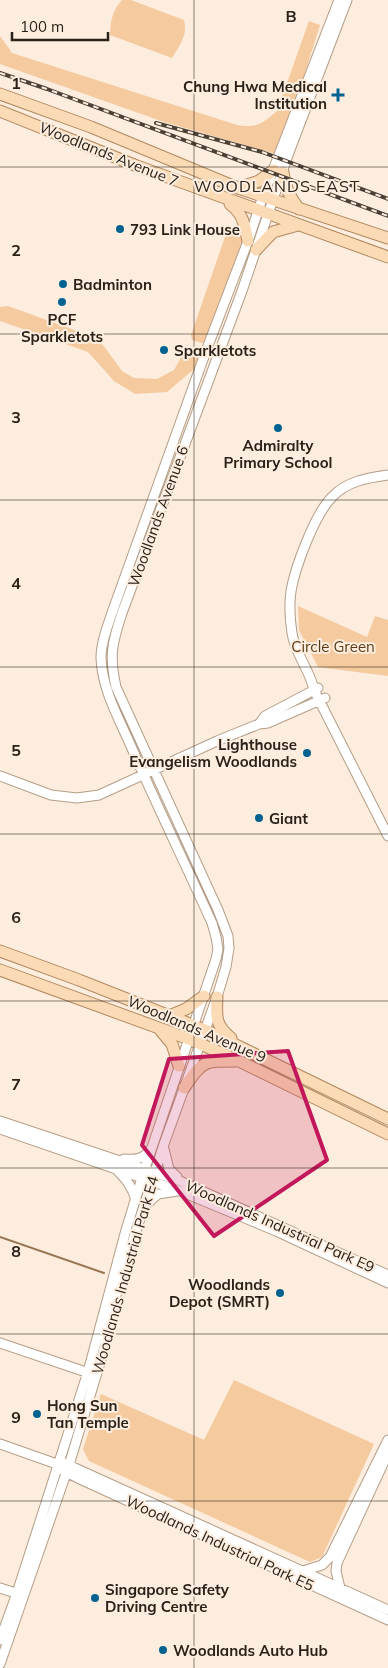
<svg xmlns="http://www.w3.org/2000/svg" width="388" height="1668" viewBox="0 0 388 1668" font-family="Mulish,sans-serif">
	<rect width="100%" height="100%" fill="#fcedde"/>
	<path fill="#f5ca9f" d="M122,0H131L184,20C188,35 180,45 172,58L110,35C110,22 113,9 122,0Z
		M309,21L320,25L297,98L276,154L164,122L0,64V36L12,53L237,125C257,128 262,124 277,111Z
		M226,234L243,238L208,342L205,344L192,340L191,335Z
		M8,306L88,335L103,345L122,371L134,378L157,379L174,370L185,350C192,349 199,353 202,359L198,372L193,370L167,392L135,394L114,381L88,352L0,321V307Z
		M298,606L367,637L375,616L388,620V676L318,667L299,630Z
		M234,1380L374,1444L322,1557L310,1562L89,1461L83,1449L101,1394L204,1440Z"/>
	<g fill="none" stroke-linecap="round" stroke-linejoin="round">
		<path stroke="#987551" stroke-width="2" d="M0,1237L104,1273"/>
		<g stroke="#b49d87" stroke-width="11">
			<path id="minor" d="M388,475C367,478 347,481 332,497C315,514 295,567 291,591C289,605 290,620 292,633C295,654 310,670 314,690L388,836
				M259,724L265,716L318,688
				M0,776L51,795L77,798L99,795L217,741L259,724L268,723L325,698
				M0,1121L180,1181L388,1275
				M0,1129L180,1191L276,1231L388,1283
				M164,1149L169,1169L177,1177
				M124,1159C135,1160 144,1159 150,1150
				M118,1171C127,1180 132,1187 136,1200
				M147,1204L158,1194L177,1191
				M0,1343L92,1374
				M0,1444L54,1463L66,1472L82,1480L388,1620
				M64,1463L388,1610
				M303,1571L322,1565L330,1557L388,1440
				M0,1588L22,1595
				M340,1588L336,1571L337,1563L388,1453
				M0,1640L17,1593L88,1372L126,1230L145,1168L216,959L218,949L216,937L212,923C185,863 156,804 130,744C118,717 102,688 101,658C101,642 108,625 113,610L206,351L248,241L263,196L339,0
				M0,1664L69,1465L103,1353L118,1287L164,1144L217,997L226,967L229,948L228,936L218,910L116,687C109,656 112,643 122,613L242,291L288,155L347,0"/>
		</g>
		<g stroke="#b18960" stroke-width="13">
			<path id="major" d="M0,94L91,127L238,188L388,238
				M0,111L137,166L388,257
				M283,172C285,188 290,197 299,209
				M238,188L259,181L274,170
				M230,204C244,215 244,224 248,241
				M256,250L273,232L298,225
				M0,951L79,980L205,1030L388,1119
				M0,970L189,1039L239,1061L388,1134
				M217,997C216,1017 215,1025 231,1038
				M169,1016L186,1009L204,996
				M161,1031L172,1044L179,1066
				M184,1088C203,1061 202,1061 235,1061"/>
		</g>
		<use href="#minor" stroke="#fff" stroke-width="9"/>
		<use href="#major" stroke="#fbdab6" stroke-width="11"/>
		<g stroke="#4b4137" stroke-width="4">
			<path id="rail" d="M0,73L47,89L388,216
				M156,123L262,152L388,199"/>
		</g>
		<use href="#rail" stroke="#fcedde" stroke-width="2" stroke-dasharray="5.5" stroke-linecap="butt"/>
	</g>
	<path fill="#c2185b" fill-opacity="0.2" stroke="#c2185b" stroke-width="4" stroke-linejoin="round" d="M288,1051L327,1160L214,1236L142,1145L169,1059Z"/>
	<path fill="none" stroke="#2a2118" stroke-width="1" stroke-opacity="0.55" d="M194,0V1668M0,167H388M0,334H388M0,500H388M0,667H388M0,834H388M0,1001H388M0,1168H388M0,1334H388M0,1501H388"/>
	<g fill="#006291" stroke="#fcedde" stroke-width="2">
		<path d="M335.5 87.5h5v5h5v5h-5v5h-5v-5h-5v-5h5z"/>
		<circle cx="120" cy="229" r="5"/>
		<circle cx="63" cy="284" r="5"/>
		<circle cx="62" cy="302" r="5"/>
		<circle cx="164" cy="350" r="5"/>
		<circle cx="278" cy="428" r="5"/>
		<circle cx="307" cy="753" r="5"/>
		<circle cx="259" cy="818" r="5"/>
		<circle cx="280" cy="1293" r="5"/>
		<circle cx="37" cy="1414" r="5"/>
		<circle cx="95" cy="1598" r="5"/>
		<circle cx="163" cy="1650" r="5"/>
	</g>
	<g text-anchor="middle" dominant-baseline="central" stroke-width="4" stroke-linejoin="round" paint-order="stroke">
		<g font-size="15" font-weight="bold" fill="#2a2118" stroke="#fcedde" text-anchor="start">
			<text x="327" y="86" text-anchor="end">Chung Hwa Medical<tspan x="327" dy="17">Institution</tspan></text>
			<text x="130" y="229">793 Link House</text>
			<text x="73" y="284">Badminton</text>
			<text x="62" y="319" text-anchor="middle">PCF<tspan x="62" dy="17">Sparkletots</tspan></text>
			<text x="174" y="350">Sparkletots</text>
			<text x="278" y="445" text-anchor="middle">Admiralty<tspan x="278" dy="17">Primary School</tspan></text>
			<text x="297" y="744" text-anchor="end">Lighthouse<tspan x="297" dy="17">Evangelism Woodlands</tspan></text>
			<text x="269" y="818">Giant</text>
			<text x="270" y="1284" text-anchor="end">Woodlands<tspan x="270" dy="17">Depot (SMRT)</tspan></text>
			<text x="47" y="1405">Hong Sun<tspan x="47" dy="17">Tan Temple</tspan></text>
			<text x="105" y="1589">Singapore Safety<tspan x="105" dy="17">Driving Centre</tspan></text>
			<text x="173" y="1650">Woodlands Auto Hub</text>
		</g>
		<g font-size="15" fill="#2a2118" stroke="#fcedde">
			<text transform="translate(109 154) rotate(22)">Woodlands Avenue 7</text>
			<text transform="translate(158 516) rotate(-70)">Woodlands Avenue 6</text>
			<text transform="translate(197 1029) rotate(23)">Woodlands Avenue 9</text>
			<text transform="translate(280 1226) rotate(24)">Woodlands Industrial Park E9</text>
			<text transform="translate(125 1275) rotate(-74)">Woodlands Industrial Park E4</text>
			<text transform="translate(220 1543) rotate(25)">Woodlands Industrial Park E5</text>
		</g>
		<g font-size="15" fill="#5c3c16" stroke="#fcedde">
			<text x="333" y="646">Circle Green</text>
		</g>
		<g font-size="16" letter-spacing="1" fill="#2a2118" stroke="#fcedde">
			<text x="277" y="186">WOODLANDS EAST</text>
		</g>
	</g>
	<g font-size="16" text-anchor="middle" font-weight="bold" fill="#2a2118" stroke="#fcedde" stroke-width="4" stroke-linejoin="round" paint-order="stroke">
		<text x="291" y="22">B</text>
		<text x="16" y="89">1</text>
		<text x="16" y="256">2</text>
		<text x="16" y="423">3</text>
		<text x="16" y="589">4</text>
		<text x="16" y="756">5</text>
		<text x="16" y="923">6</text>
		<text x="16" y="1090">7</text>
		<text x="16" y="1257">8</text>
		<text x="16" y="1423">9</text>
	</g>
	<path d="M12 32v8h96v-8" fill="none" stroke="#2a2118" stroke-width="2.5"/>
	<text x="20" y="32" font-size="15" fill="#2a2118" stroke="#fcedde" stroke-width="4" paint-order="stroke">100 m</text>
</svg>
